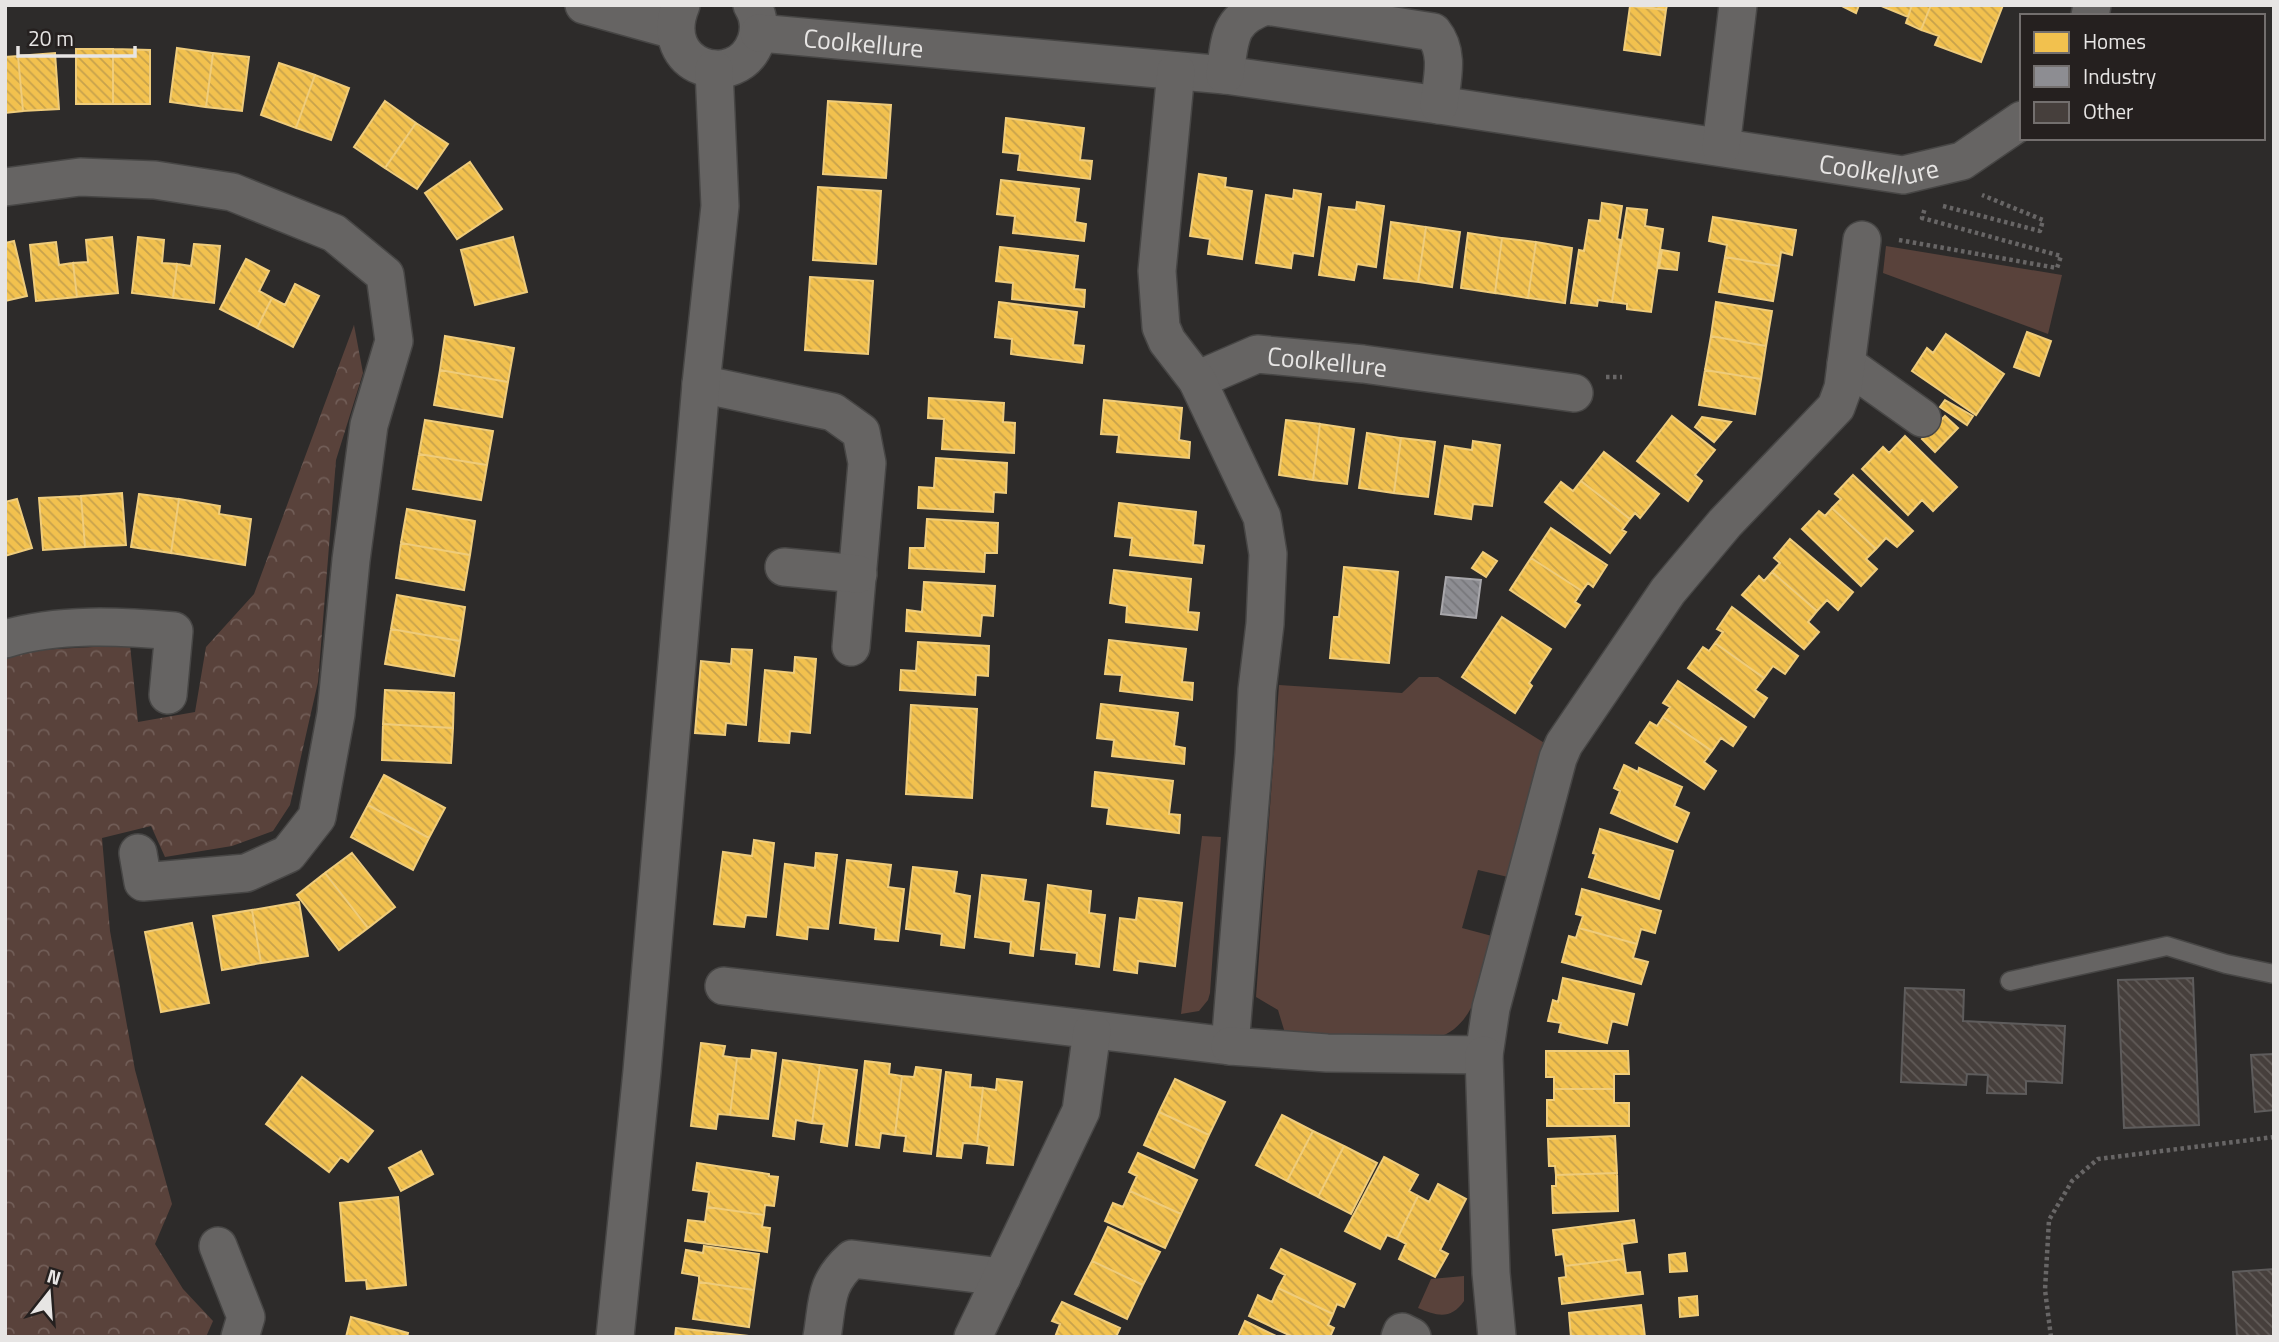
<svg xmlns="http://www.w3.org/2000/svg" width="2279" height="1342" viewBox="0 0 2279 1342" font-family="'Titillium Web',sans-serif">
	<defs>
		<pattern id="forest-crowns" width="20" height="18" patternUnits="userSpaceOnUse" patternTransform="scale(1.75)"><rect width="20" height="18" fill="#59423b"/><path d="M2 6a3 3 0 1 1 6 0M12 15a3 3 0 1 1 6 0" fill="none" stroke="#715d57"/></pattern>
		<pattern id="homes-back-hatch" width="6" height="6" patternUnits="userSpaceOnUse" patternTransform="scale(1.75)"><rect width="6" height="6" fill="#f2c14e"/><path d="M-1 5l2 2M0 0l6 6M5-1l2 2" fill="none" stroke="#c7a24c"/></pattern>
		<pattern id="industry-back-hatch" width="6" height="6" patternUnits="userSpaceOnUse" patternTransform="scale(1.75)"><rect width="6" height="6" fill="#8d8d92"/><path d="M-1 5l2 2M0 0l6 6M5-1l2 2" fill="none" stroke="#77777b"/></pattern>
		<pattern id="building-back-hatch" width="6" height="6" patternUnits="userSpaceOnUse" patternTransform="scale(1.75)"><rect width="6" height="6" fill="#463f3c"/><path d="M-1 5l2 2M0 0l6 6M5-1l2 2" fill="none" stroke="#615b58"/></pattern>
	</defs>
	<rect width="100%" height="100%" fill="#2d2b2a"/>
	<path fill="#59423b" d="M1886,246L2062,275L2048,334L1883,273Z
		M1419,677H1438L1546,744L1508,877L1478,870L1462,928L1492,936L1475,999C1469,1015 1456,1033 1438,1037L1285,1033L1278,1010L1256,997L1279,685L1402,693Z
		M1202,836L1221,837L1210,993L1208,1000L1199,1011L1181,1014Z
		M1464,1276V1301C1451,1320 1437,1316 1418,1308L1431,1279Z"/>
	<path fill="url(#forest-crowns)" d="M354,325L363,373L336,460L318,682L290,805L273,831L232,846L165,857L151,826L102,838L110,931L135,1070L172,1204L155,1244L183,1289L213,1321L206,1337H5V656L20,651L130,645L138,722L195,712L206,647L254,594Z"/>
	<path fill="url(#homes-back-hatch)" stroke="#efcc7b" stroke-width="2" d="M1630,5H1667L1666,10Z
		M1840,5H1859L1856,13Z
		M1879,5H1912L1908,17Z
		M1912,5H1931L1921,30L1906,23Z
		M1931,5H2003L1981,62L1935,45L1939,36L1921,30Z
		M1630,6L1666,10L1660,55L1624,50Z
		M177,48L213,53L206,107L170,102Z
		M76,49H113V104H76Z
		M113,49L150,50V104H113Z
		M55,53L59,109L23,111L18,56Z
		M213,53L249,57L242,111L206,107Z
		M18,56L23,111L5,113V57Z
		M279,63L315,75L296,128L261,115Z
		M315,75L349,88L331,140L296,128Z
		M385,101L416,123L385,168L354,147Z
		M828,101L891,105L886,178L823,174Z
		M1006,118L1084,128L1080,160L1092,161L1090,179L1018,170L1020,154L1003,152Z
		M416,123L448,144L417,189L385,168Z
		M470,162L502,209L457,239L425,193Z
		M1199,174L1226,178L1225,187L1252,191L1242,259L1208,254L1210,239L1190,236Z
		M1001,180L1079,189L1075,222L1086,224L1084,241L1013,233L1015,216L997,214Z
		M818,187L881,191L876,264L813,260Z
		M1294,190L1321,194L1313,256L1293,253L1291,268L1256,263L1266,195L1293,199Z
		M1357,202L1384,206L1376,267L1357,264L1354,280L1319,275L1329,207L1356,210Z
		M1602,203L1622,206L1617,239L1621,240L1612,302L1598,300L1597,306L1571,303L1579,250L1584,251L1589,220L1600,221Z
		M1627,208L1647,210L1645,226L1663,229L1651,312L1627,309V304L1612,302Z
		M1713,217L1796,230L1792,255L1781,252L1779,266L1725,257L1727,245L1709,241Z
		M1391,222L1426,227L1418,282L1384,278Z
		M1426,227L1460,232L1452,287L1418,282Z
		M1468,233L1502,238L1495,293L1461,288Z
		M112,237L118,293L77,297L73,263L88,262L86,240Z
		M138,237L164,240L162,263L177,264L173,298L132,293Z
		M513,237L527,292L475,305L461,250Z
		M1502,238L1536,242L1528,298L1495,293Z
		M14,241L27,296L5,301V243Z
		M56,242L59,265L73,263L77,297L36,301L30,245Z
		M1536,242L1572,248L1565,303L1528,298Z
		M194,244L220,246L214,303L173,298L177,264L191,266Z
		M1000,247L1078,256L1074,289L1085,290L1084,307L1012,299L1013,283L996,281Z
		M1662,250L1679,253L1677,270L1659,268Z
		M1725,257L1779,266L1773,301L1719,292Z
		M246,259L269,271L259,291L272,298L257,328L220,309Z
		M810,277L873,281L868,354L805,350Z
		M295,284L319,296L293,347L257,328L272,298L285,305Z
		M999,302L1077,312L1073,345L1084,346L1082,363L1011,354L1012,339L995,337Z
		M1716,302L1772,311L1766,346L1711,336Z
		M2027,332L2051,341L2039,376L2014,367Z
		M1946,334L2004,374L1976,415L1912,371L1927,348L1933,353Z
		M445,336L514,348L508,382L440,370Z
		M1711,336L1766,346L1761,379L1705,370Z
		M440,370L508,382L502,417L434,405Z
		M1705,370L1761,379L1755,414L1699,405Z
		M929,398L1004,403L1003,422L1015,423L1014,453L942,449L944,419L928,418Z
		M1104,400L1182,408L1179,440L1190,442L1189,458L1117,452L1119,435L1101,434Z
		M1945,400L1973,416L1967,425L1940,407Z
		M1672,416L1715,450L1695,475L1702,481L1688,501L1637,461Z
		M1945,416L1958,428L1935,452L1922,439Z
		M1702,417L1731,422L1714,442L1695,427Z
		M425,420L493,431L487,465L419,454Z
		M1286,420L1320,424L1313,480L1279,475Z
		M1320,424L1354,429L1347,484L1313,480Z
		M1367,433L1401,438L1394,493L1359,488Z
		M1905,436L1957,487L1933,511L1922,500L1908,515L1862,469L1883,447L1889,453Z
		M1401,438L1435,442L1428,497L1394,493Z
		M1473,441L1500,445L1492,506L1473,504L1471,519L1435,514L1445,446L1472,450Z
		M1604,452L1659,494L1640,518L1635,513L1630,519L1581,481Z
		M419,454L487,465L481,500L413,489Z
		M936,458L1007,463L1006,493L994,492L993,512L918,508L919,487L934,488Z
		M1853,475L1913,531L1897,547L1886,538L1876,549L1832,508L1841,499L1835,494Z
		M1581,481L1630,519L1622,530L1626,532L1610,553L1545,502L1561,482L1573,491Z
		M122,493L126,545L85,547L81,496Z
		M139,494L179,499L171,553L131,547Z
		M81,496L85,547L43,550L39,498Z
		M17,499L32,548L5,556V502Z
		M179,499L220,506L219,514L251,519L245,565L171,553Z
		M1119,503L1196,512L1193,545L1204,546L1202,563L1130,555L1132,538L1115,536Z
		M1832,508L1876,549L1866,559L1877,569L1861,586L1802,529L1819,511L1825,516Z
		M407,509L475,521L470,555L401,543Z
		M927,519L998,523L997,553H985L984,572L909,568L910,548H925Z
		M1551,528L1607,565L1593,587L1588,583L1582,591L1531,558Z
		M1790,539L1853,592L1838,610L1827,600L1817,611L1772,572L1780,563L1774,558Z
		M401,543L470,555L464,590L396,578Z
		M1483,552L1497,561L1486,577L1472,568Z
		M1531,558L1582,591L1575,602L1580,605L1565,627L1510,590Z
		M1344,567L1398,572L1389,663L1330,658L1334,617H1339Z
		M1114,570L1191,579L1188,612L1199,613L1197,630L1126,622L1127,606L1110,603Z
		M1772,572L1817,611L1808,622L1819,632L1804,649L1742,595L1759,576L1764,581Z
		M924,582L995,586L993,616L982,615L980,636L906,631L907,610L922,612Z
		M397,595L465,607L460,641L391,629Z
		M1732,607L1798,656L1785,674L1773,666L1764,678L1715,643L1723,632L1717,629Z
		M1502,617L1551,649L1529,683L1532,686L1515,713L1462,677Z
		M391,629L460,641L454,676L385,664Z
		M1109,640L1186,649L1182,682L1193,683L1192,700L1120,691L1122,675L1105,674Z
		M918,642L989,646L988,676L976,675L975,695L900,690L901,670L916,671Z
		M1715,643L1764,678L1755,690L1767,698L1754,717L1688,668L1703,647L1709,651Z
		M732,649L752,650L746,725L726,723L725,735L695,733L701,661L731,664Z
		M795,657L816,659L810,733L790,731L789,743L759,741L765,670L794,673Z
		M1678,681L1746,727L1733,746L1721,738L1712,751L1663,717L1670,707L1663,703Z
		M385,690L454,693L453,728L383,724Z
		M1101,704L1178,713L1174,746L1185,748L1184,764L1112,756L1114,740L1097,738Z
		M911,705L977,709L972,798L906,794Z
		M1663,717L1712,751L1704,762L1716,771L1704,789L1636,743L1650,722L1657,726Z
		M383,724L453,728L451,763L382,760Z
		M1624,765L1638,772L1639,768L1682,787L1674,806L1689,813L1677,842L1611,813L1620,791L1614,788Z
		M1095,772L1173,781L1169,814L1180,815L1179,833L1107,824L1109,808L1092,806Z
		M384,775L445,808L429,838L368,805Z
		M368,805L429,838L413,870L351,837Z
		M1600,829L1673,851L1659,899L1589,877L1596,854L1593,853Z
		M754,840L774,843L766,917L746,915L744,927L714,924L723,852L752,856Z
		M352,853L395,907L368,928L325,873Z
		M816,853L837,855L828,929L808,927L807,939L777,935L785,864L815,868Z
		M847,860L891,865L888,887L904,889L898,941L875,939L876,928L840,923Z
		M913,867L957,872L954,893L970,896L964,948L941,945L942,934L906,929Z
		M325,873L368,928L339,950L297,895Z
		M982,875L1026,880L1023,901L1039,903L1033,956L1010,953L1011,942L975,937Z
		M1048,885L1091,891L1089,913L1105,915L1099,967L1076,964L1077,953L1041,949Z
		M1582,889L1661,911L1655,933L1641,929L1637,944L1579,928L1583,916L1576,914Z
		M1139,898L1182,903L1175,966L1138,961L1137,973L1114,970L1120,918L1136,920Z
		M299,902L308,956L261,963L252,910Z
		M252,910L261,963L222,970L213,916Z
		M192,923L209,1003L161,1012L145,932Z
		M1579,928L1637,944L1633,958L1648,962L1641,984L1562,962L1569,936L1576,938Z
		M1563,978L1634,994L1627,1025L1612,1021L1607,1043L1559,1032L1561,1023L1548,1021L1553,1000L1558,1002Z
		M701,1043L725,1046L723,1056L737,1058L730,1115L718,1114L716,1129L691,1126Z
		M752,1050L776,1053L768,1119L730,1115L737,1058L751,1059Z
		M1546,1051H1628L1629,1074H1614V1089H1554V1077H1546Z
		M783,1060L820,1065L812,1123L796,1120L794,1139L773,1136Z
		M865,1061L890,1064L889,1074L902,1076L895,1135L881,1133L879,1148L856,1145Z
		M820,1065L857,1070L847,1146L821,1142L824,1124L812,1123Z
		M916,1067L941,1070L931,1154L904,1151L906,1136L895,1135L902,1076L914,1077Z
		M946,1072L971,1075L970,1087L983,1088L977,1144L963,1143L961,1158L937,1156Z
		M302,1077L373,1131L348,1162L341,1157L329,1172L266,1124Z
		M997,1079L1022,1082L1013,1165L987,1163L989,1146L977,1144L983,1088L996,1090Z
		M1175,1079L1225,1102L1209,1135L1159,1112Z
		M1554,1089H1614V1103H1629V1126H1547V1100H1554Z
		M1159,1112L1209,1135L1194,1168L1144,1145Z
		M1282,1115L1313,1131L1287,1181L1256,1165Z
		M1313,1131L1344,1146L1318,1197L1287,1181Z
		M1615,1136L1617,1173L1556,1175L1555,1166H1549L1548,1139Z
		M1344,1146L1377,1163L1351,1214L1318,1197Z
		M421,1151L433,1174L401,1191L389,1168Z
		M1138,1153L1197,1180L1181,1214L1130,1191L1137,1176L1129,1172Z
		M1384,1157L1418,1175L1409,1191L1418,1196L1397,1239L1387,1235L1380,1249L1345,1231Z
		M697,1163L769,1174V1176L778,1177L774,1206L765,1205L764,1215L707,1207L709,1192L693,1190Z
		M1617,1173L1618,1211L1553,1213L1552,1186H1556V1175Z
		M1438,1184L1466,1199L1440,1250L1448,1254L1435,1277L1399,1259L1406,1244L1397,1239L1418,1196L1429,1202Z
		M1130,1191L1181,1214L1165,1248L1105,1221L1113,1203L1123,1207Z
		M398,1197L406,1285L367,1289L366,1280L346,1281L340,1203Z
		M707,1207L764,1215L762,1227L770,1228L767,1252L685,1241L688,1220L705,1222Z
		M1634,1220L1637,1242L1622,1244L1624,1259L1565,1266L1563,1254L1556,1255L1553,1230Z
		M1108,1227L1160,1252L1143,1285L1092,1261Z
		M704,1246L759,1254L754,1290L699,1282V1276L682,1273L686,1250L703,1253Z
		M1281,1249L1355,1284L1344,1307L1337,1304L1333,1314L1278,1288L1285,1275L1271,1268Z
		M1685,1253L1687,1271L1670,1272L1669,1255Z
		M1624,1259L1626,1273L1640,1272L1643,1294L1562,1304L1559,1278L1566,1277L1565,1266Z
		M1092,1261L1143,1285L1127,1319L1075,1294Z
		M699,1282L754,1290L749,1327L693,1319Z
		M1278,1288L1333,1314L1328,1325L1334,1328L1330,1337H1293L1249,1316L1258,1295L1272,1302Z
		M1697,1296L1698,1315L1680,1317L1679,1298Z
		M1062,1302L1120,1328L1116,1337H1055L1060,1324L1052,1321Z
		M1641,1305L1645,1337H1571L1569,1313Z
		M351,1317L408,1333L407,1337H346Z
		M1245,1321L1278,1337H1238Z
		M676,1328L748,1336V1337H675Z"/>
	<path fill="url(#industry-back-hatch)" stroke="#a8a7ab" stroke-width="2" d="M1446,577L1481,580L1476,618L1441,614Z"/>
	<path fill="url(#building-back-hatch)" stroke="#5e5c5c" stroke-width="2" d="M2193,978L2199,1125L2124,1128L2118,980Z
		M1905,988L1964,990L1963,1021L2065,1026L2062,1083L2026,1081V1094L1987,1093L1988,1075L1967,1074L1966,1085L1901,1082Z
		M2274,1054V1110L2255,1112L2251,1055Z
		M2274,1269V1337H2237L2233,1272Z"/>
	<g fill="none" stroke-linecap="round" stroke-linejoin="round">
		<g stroke="#474645" stroke-width="21">
			<path id="lane" d="M2010,981L2167,946L2226,964L2274,974"/>
		</g>
		<g stroke="#474645" stroke-width="40">
			<g id="street">
				<path d="M584,5L674,30"/>
				<path d="M681,5C655,68 737,93 756,41C760,29 759,16 752,5"/>
				<path d="M2090,16L2092,5"/>
				<path id="s1" d="M759,33L1225,75L1439,105L1903,175L1962,161L2022,120"/>
				<path d="M1225,75C1230,39 1228,19 1266,6L1433,32C1450,53 1442,79 1439,105"/>
				<path d="M1721,147L1738,5"/>
				<path d="M5,187L80,177L155,180L232,192L334,233L385,275L394,341L369,425L351,560L336,714L317,817L288,854L246,873L143,882L138,853"/>
				<path d="M1846,364L1922,418"/>
				<path id="s2" d="M1197,380L1257,354L1363,364L1574,393"/>
				<path d="M701,384L833,412L861,432L867,463L851,647"/>
				<path d="M784,567L858,574"/>
				<path d="M5,639C58,623 120,626 174,631L168,695"/>
				<path d="M724,986L1230,1046L1254,754L1257,690L1265,624L1268,554L1262,517L1197,380L1167,341L1161,327L1157,271L1176,71"/>
				<path d="M1230,1046L1327,1053L1484,1055L1491,1008L1558,758L1564,744L1668,591L1725,523L1836,407L1843,388L1862,240"/>
				<path d="M1484,1055L1491,1273L1497,1337"/>
				<path d="M218,1246L246,1317L240,1337"/>
				<path d="M615,1337L642,1071L701,384L720,206L714,69"/>
				<path d="M822,1337C828,1302 824,1284 852,1259L1002,1277"/>
				<path d="M973,1337L1081,1111L1092,1031"/>
				<path d="M1400,1337L1402,1332L1412,1337"/>
			</g>
		</g>
		<path stroke="#686666" stroke-width="4.5" stroke-dasharray="3.5 3.5" stroke-linecap="butt" d="M1943,206L2040,231L2043,220L1982,195
			M1899,240L2057,268L2061,256L1922,218L1925,208
			M1606,377H1622
			M2051,1337L2045,1290L2049,1220L2072,1181L2098,1159L2274,1137"/>
		<use href="#lane" stroke="#666463" stroke-width="18"/>
		<use href="#street" stroke="#666463" stroke-width="37"/>
	</g>
	<g text-anchor="middle" dominant-baseline="central" stroke-width="7" stroke-linejoin="round" paint-order="stroke">
		<g font-size="26" fill="#e7e5e4" stroke="#25201f">
			<text stroke="none"><textPath href="#s1" startOffset="105">Coolkellure</textPath></text>
			<text stroke="none"><textPath href="#s1" startOffset="1129">Coolkellure</textPath></text>
			<text stroke="none"><textPath href="#s2" startOffset="136">Coolkellure</textPath></text>
		</g>
	</g>
	<rect width="2279" height="1342" fill="none" stroke="#e7e5e4" stroke-width="14"/>
	<rect x="2020" y="14" width="245" height="126" fill="#25201f" stroke="#736f6e" stroke-width="2"/>
	<rect x="2034" y="32" width="35" height="21" fill="#f2c14e" stroke="#736f6e" stroke-width="2"/>
	<text x="2083" y="49" font-size="21" fill="#e7e5e4">Homes</text>
	<rect x="2034" y="66" width="35" height="21" fill="#8d8d92" stroke="#736f6e" stroke-width="2"/>
	<text x="2083" y="84" font-size="21" fill="#e7e5e4">Industry</text>
	<rect x="2034" y="102" width="35" height="21" fill="#463f3c" stroke="#736f6e" stroke-width="2"/>
	<text x="2083" y="119" font-size="21" fill="#e7e5e4">Other</text>
	<g transform="translate(49 1293) rotate(17)" stroke="#25201f" stroke-width="5" paint-order="stroke">
	<path d="M0-5L12 26L0 18L-12 26Z" fill="#e7e5e4"/>
	<text y="-10" font-size="19" font-weight="bold" text-anchor="middle" fill="#e7e5e4">N</text>
	</g>
	<path d="M18 46v10h117v-10" fill="none" stroke="#e7e5e4" stroke-width="3.5"/>
	<text x="28" y="46" font-size="21" fill="#e7e5e4" stroke="#25201f" stroke-width="5" paint-order="stroke">20 m</text>
</svg>
